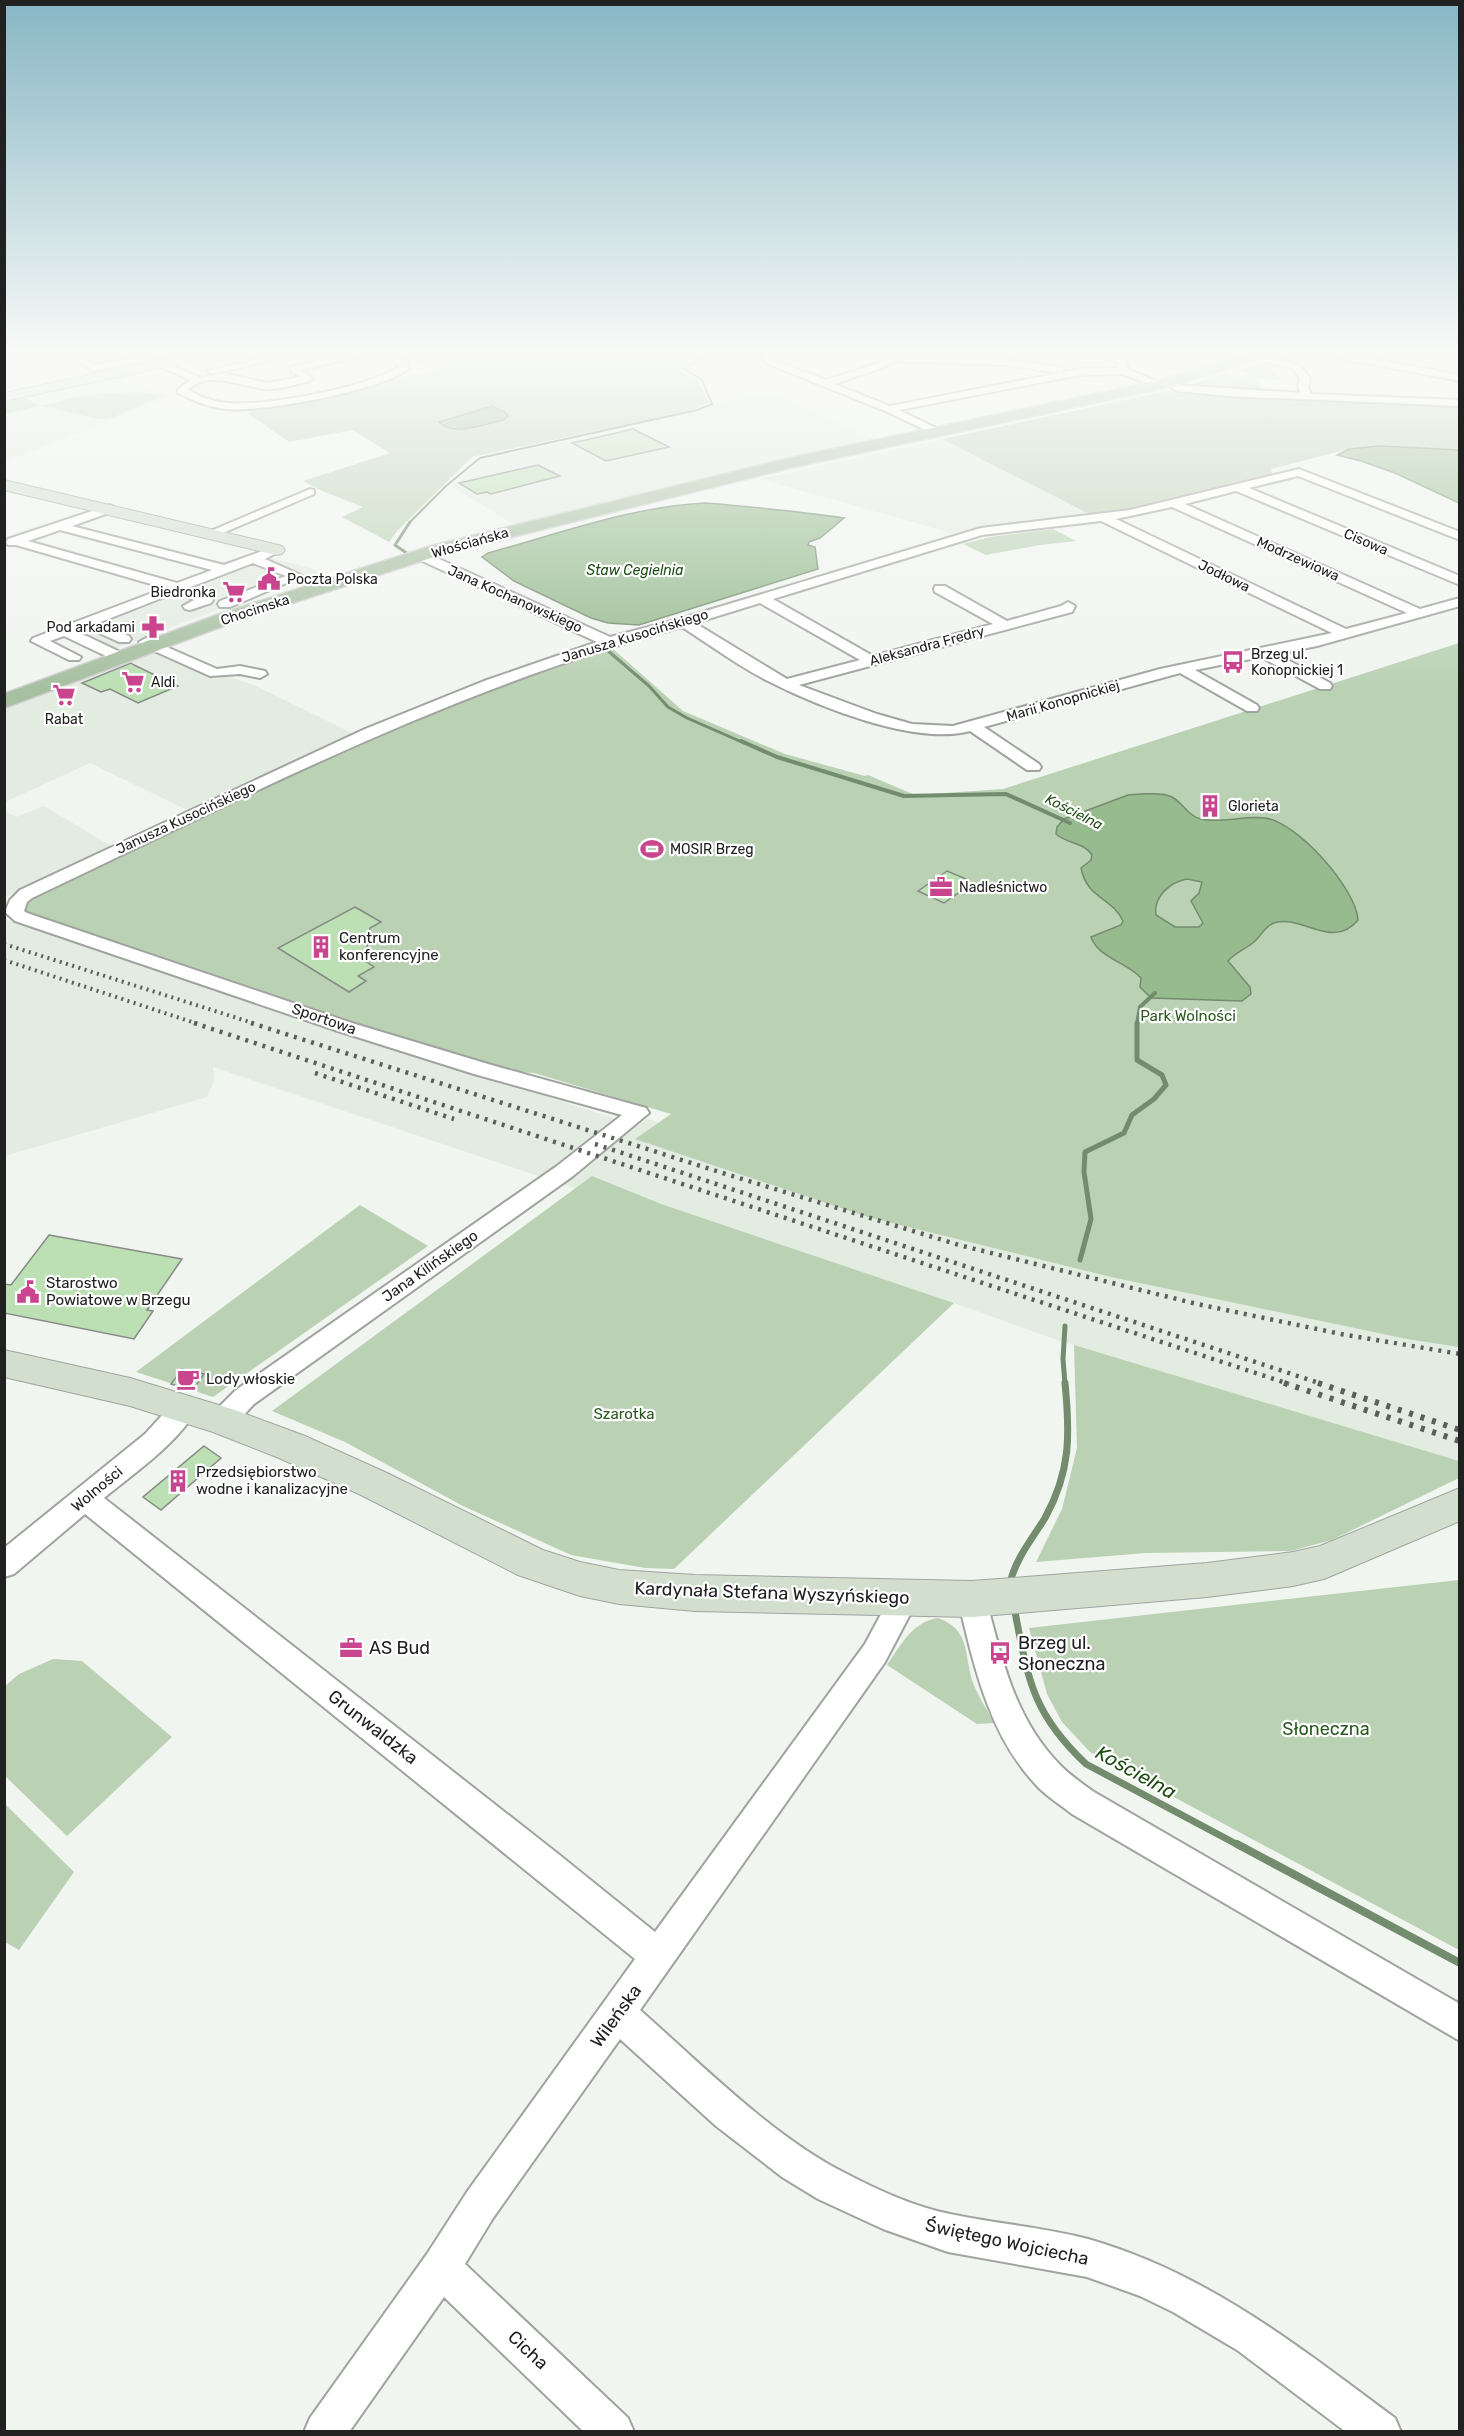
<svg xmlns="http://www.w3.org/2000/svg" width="1464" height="2436" viewBox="0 0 1464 2436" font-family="Rubik,sans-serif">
	<rect width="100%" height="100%" fill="#f1f5f0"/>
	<path fill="#e3ece1" d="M121,375L172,397L5,462V400Z
		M758,394L774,395L877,440L516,526L453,487L472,468L485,459L630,427Z
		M942,439L1088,514L980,527L955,534L760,479Z
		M268,557L310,568L319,574L307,576L111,650L69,631Z
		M150,651L254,685L354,734L189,811L90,763L5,802V708Z
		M44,806L113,847L5,897V811L16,817Z
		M5,919L637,1126L647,1119L886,1197L1459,1324V1462L1051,1338L954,1303L661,1204L649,1213L213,1067L214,1081L207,1097L5,1156Z"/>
	<path fill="#bad1b4" d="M383,351H705L699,359L683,366L681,371L697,380L709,402L694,409L639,422L472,457L398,530L389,542L342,517L363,507L322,491L303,481L390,453L352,430L289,442L247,413L444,368L429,362L414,365Z
		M1264,362L1282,367L1271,368L1280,380L1255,378L1263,391L1181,387L1226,373L1240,377L1250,374L1238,370Z
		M1167,391L1459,407V450L1380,446L1349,449L1271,469L1273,475L1130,510L1093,516L942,439Z
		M138,392L165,395L112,418L98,419L43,406L84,395Z
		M23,397L40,406L5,414V401Z
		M1053,529L1076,541L1040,545L986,555L963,544L990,537Z
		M1459,643V1347L1407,1339L1111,1277L868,1217L635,1139L671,1114L534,1073L481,1069L14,912L19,900L370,732L612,648L683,711L785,754L865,776L868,775L915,795L1003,789Z
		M592,1176L661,1204L954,1303L674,1569L645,1568L571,1555L463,1506L345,1442L272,1411Z
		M360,1205L428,1246L213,1397L136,1372Z
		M1074,1345L1459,1461V1478L1332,1540L1291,1551L1146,1553L1036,1562L1062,1509L1077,1448Z
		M1459,1580V1950L1090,1752L1062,1722L1047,1694L1029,1628Z
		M938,1618C970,1630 964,1652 972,1680C977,1695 987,1709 994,1723L977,1724L887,1665C901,1645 912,1622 938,1618Z
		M53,1659L82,1661L172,1737L67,1836L5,1776V1686L19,1674Z
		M5,1804L74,1872L19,1950L5,1942Z"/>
	<path fill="#97ba8f" stroke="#738c6e" stroke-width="1.5" fill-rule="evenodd" d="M492,406L505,412L508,416L503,420C486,424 453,437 439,422Z
		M1380,446L1459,450V503L1395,473L1361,461L1337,455L1349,449Z
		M706,503C753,507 798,511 844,518L820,538L809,542L808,545L815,547L818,569L639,625L608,623L591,618L514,581L482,557L488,553C558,534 634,506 706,503Z
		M1140,794C1150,794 1163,792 1172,797C1183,803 1188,816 1201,819C1223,824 1244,815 1265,818C1297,822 1356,888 1358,920C1332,951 1303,914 1274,923C1265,926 1261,936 1254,942C1246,949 1236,952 1228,961L1250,987L1251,994L1242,1001L1151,998L1140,987L1141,978C1127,962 1098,958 1091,937L1121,925L1123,921C1112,897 1087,899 1081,868L1091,860L1092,855C1084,842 1067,844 1056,834L1057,827L1064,819L1128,795ZM1187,879L1202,882L1199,893L1191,901L1203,923L1199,927H1175L1156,915C1153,897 1170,882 1187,879Z"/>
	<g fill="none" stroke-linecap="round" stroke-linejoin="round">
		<path stroke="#738c6e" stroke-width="2" d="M409,523L446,486L480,458L697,410L712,404L702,380L684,369L702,358L707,351"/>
		<path stroke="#738c6e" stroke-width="3" d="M408,554L395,545L410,522
			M607,650L649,686L668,707L687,718L744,743"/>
		<path stroke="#738c6e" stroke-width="4" d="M741,741L777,757L904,796L1006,794L1070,823
			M1137,1024L1140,1007L1155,993"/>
		<path stroke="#738c6e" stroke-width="5" d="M1080,1260L1091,1219L1084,1172L1085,1152L1124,1133L1132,1115L1154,1099L1166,1085L1162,1075L1137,1060V1023
			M1065,1384L1063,1359L1065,1326"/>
		<path stroke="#738c6e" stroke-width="7" d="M1010,1583C1016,1558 1032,1539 1045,1518C1071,1471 1070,1434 1065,1383
			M1014,1607C1028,1678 1031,1712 1086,1764L1240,1846"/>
		<path stroke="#738c6e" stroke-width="8" d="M1237,1844L1460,1963"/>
	</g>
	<path fill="#bce0b4" stroke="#868a86" stroke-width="1.5" d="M633,429L669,447L606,461L572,443Z
		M538,465L560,476L491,494L487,492L477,494L459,483Z
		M131,663L134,665L178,686L138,703L110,689L101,692L82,683Z
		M947,871L966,879L965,888L944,903L918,891Z
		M355,907L381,922L370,928L365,961L374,967L358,976L366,981L349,992L278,948Z
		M49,1235L182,1259L147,1310L153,1311L134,1339L4,1313V1284L11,1285Z
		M182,1369L204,1374L193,1390L171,1384Z
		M204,1446L221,1458L161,1510L143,1497Z"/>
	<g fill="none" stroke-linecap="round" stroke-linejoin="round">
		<g stroke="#a0a49f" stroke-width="4">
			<path id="street" d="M58,351H70L95,365L168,351H186L94,371Z
				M293,351H310L212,374L207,371Z
				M359,351H384L407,361L409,368C386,390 260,413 226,409C208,407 194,401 178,393V389L190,380L155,364L163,362L201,378L222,373L267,383L301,377L291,371V367ZM374,353L399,364V367C365,388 268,406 228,403C213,402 201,397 188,390C209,369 241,387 266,389C279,390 295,384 308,382L313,379L302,370Z
				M764,351H774L772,358L774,360L826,380L879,363L882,360L881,351H891V355L1005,359L1060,367L1065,370L1060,373L1005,365L892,361L885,367L834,384L890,406L1080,369L1118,368L1117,362L1092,351H1105L1125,358L1128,369L1165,385L1157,387L1122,374L1080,375L899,410L940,430V434L936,435L885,411L768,364L762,358Z
				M1312,351H1331L1460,375V381L1317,354Z
				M1266,356L1298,364L1310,378L1308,387L1311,394L1460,400V406L1227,396L1177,391L1172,388L1177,385L1301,393L1298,387L1300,378L1292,368L1263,361V357Z
				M1299,469L1460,532V540L1298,476L1249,488L1460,576V585L1236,491L1185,504L1420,609L1460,598V606L1317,646L1277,654L1330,683L1332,686L1330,689H1320L1261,657L1195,670L1257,705L1259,708L1257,711H1247L1180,673L984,727L1039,764L1041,767L1039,770H1027L970,731C915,746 817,706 768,681C738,666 710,645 682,627C454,688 245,797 32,898L27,902L24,911L27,913L352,1023L488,1064L646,1108L649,1113L573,1176L254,1404C242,1416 232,1433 213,1427L209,1420L213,1413L236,1390L557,1166L622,1115L474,1074L338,1031L15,921L5,912L10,900L20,890L365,729L484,681L597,642L418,559L416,556L418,553H426L610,637L679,619L981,528L1130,510ZM1172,507L1407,613L1346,629L1116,519ZM1101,521L1332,633L1160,669L953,726L912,724L877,714L799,685L1072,612L1075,606L1068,602L1061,606L1007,621L945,586H935L934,589L935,592L993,624L873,656L773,599L982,535ZM760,603L860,660L787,679L695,623Z
				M310,489L314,490V494L216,536H208L206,533Z
				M110,505L114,507V511L72,526L224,565L276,546L282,550L265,559L303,576L230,607H220L218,604L220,601L286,576L253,563L188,588L211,597L213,600L211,603L190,610L185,609L183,606L194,600L177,592L98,623L129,636L131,639L129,642H119L86,627L76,631L118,651L120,654L118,657H108L64,636L50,641L81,657L79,660H69L31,641L33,638L165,588L16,545H8L6,542L8,539ZM60,530L212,570L177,583L28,541Z
				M146,638L217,669L240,666L265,671L267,674L260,678L240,674L210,676L141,645L139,642Z
				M184,1398L193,1401L197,1408C179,1443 134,1473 104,1498L557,1853L655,1932L865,1644L894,1590L904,1586L914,1590L918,1599L885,1662L640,2010C701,2064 772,2136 845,2173C877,2190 915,2207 950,2214C996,2224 1044,2227 1088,2239C1207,2273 1298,2346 1395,2418L1401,2432H1346L1237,2350L1173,2312L1140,2296L1087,2277L948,2252L883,2229L818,2199L782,2177L716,2126L620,2039L493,2218L465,2264L628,2418L634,2432H584L444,2297L349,2432H304L310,2418L427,2254L467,2192L635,1959L85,1514L14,1574L4,1577V1548L145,1434L175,1401Z
				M972,1586L982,1590L986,1599C1002,1660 1015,1720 1061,1766C1071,1776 1083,1784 1094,1792L1460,2004V2041L1072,1814C1061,1805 1049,1798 1039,1788C989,1737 974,1666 958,1599L962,1590Z"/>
		</g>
		<g stroke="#a0a49f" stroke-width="2">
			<path id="secondary" d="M204,351H229L222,355L4,401V393Z
				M4,480L282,546L285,550L282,554L276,555L4,490Z
				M4,1350L130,1378L235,1410L305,1436L387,1473L543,1550L580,1562L619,1570L695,1575L972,1581L1207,1563L1293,1552L1320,1546L1460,1488V1521L1324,1579L1293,1586L1207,1597L972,1617L695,1611L619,1604L580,1596L518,1575L361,1495L279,1458L213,1432L130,1406L4,1377Z"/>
		</g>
		<g stroke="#cecece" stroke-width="3">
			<path id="primary" d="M1255,351H1275L1273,354L1160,389L794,467L443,554L231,623L4,708V694L217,615L431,546L794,457L1157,381Z"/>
		</g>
		<use href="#street" fill="#fff" fill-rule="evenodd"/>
		<use href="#secondary" fill="#d2dfcf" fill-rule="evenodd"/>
		<use href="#primary" fill="#a6bfa0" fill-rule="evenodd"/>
		<path stroke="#5c5e5c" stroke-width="4" stroke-dasharray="2 4.5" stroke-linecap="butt" d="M4,944L256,1024
			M4,960L198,1024"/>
		<path stroke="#5c5e5c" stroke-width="4.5" stroke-dasharray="3 6" stroke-linecap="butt" d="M194,1023L1289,1384
			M251,1023L729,1175L959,1245L1197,1304L1341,1334L1460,1354
			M315,1073L454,1119
			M595,1144L1322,1384"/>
		<path stroke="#5c5e5c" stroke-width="6" stroke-dasharray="4 8" stroke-linecap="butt" d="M1284,1383L1460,1441
			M1318,1383L1460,1430"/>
	</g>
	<linearGradient id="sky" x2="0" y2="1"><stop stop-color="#87b6c4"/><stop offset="0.51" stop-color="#f9faf8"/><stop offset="1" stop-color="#f9faf8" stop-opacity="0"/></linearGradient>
	<rect width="1464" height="692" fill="url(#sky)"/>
	<defs>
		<g id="civic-bare" transform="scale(1.8)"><path d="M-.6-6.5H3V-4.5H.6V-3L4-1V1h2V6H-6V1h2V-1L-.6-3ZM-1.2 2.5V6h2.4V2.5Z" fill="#c9468e" stroke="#fff" stroke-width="2.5" paint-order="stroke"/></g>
		<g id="supermarket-bare" transform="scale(1.8)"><path d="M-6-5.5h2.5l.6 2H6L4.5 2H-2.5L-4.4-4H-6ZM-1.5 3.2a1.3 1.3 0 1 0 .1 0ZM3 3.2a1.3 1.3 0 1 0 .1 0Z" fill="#c9468e" stroke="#fff" stroke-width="2.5" paint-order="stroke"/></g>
		<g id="pharmacy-bare" transform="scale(1.8)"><path d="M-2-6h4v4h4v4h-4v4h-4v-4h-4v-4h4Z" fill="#c9468e" stroke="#fff" stroke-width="2.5" paint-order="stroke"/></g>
		<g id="bus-bare" transform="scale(1.8)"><path d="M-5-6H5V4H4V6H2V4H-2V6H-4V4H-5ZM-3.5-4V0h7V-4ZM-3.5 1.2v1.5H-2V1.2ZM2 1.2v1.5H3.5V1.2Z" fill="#c9468e" stroke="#fff" stroke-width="2.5" paint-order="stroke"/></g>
		<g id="building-bare" transform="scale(1.8)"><path d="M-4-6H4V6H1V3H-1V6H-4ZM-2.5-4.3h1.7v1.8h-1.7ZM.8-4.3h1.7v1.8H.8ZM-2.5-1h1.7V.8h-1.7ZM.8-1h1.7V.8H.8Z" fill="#c9468e" stroke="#fff" stroke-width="2.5" paint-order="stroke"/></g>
		<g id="stadium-bare" transform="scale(1.8)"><path d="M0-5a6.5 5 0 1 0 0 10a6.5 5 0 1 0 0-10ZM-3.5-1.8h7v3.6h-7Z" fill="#c9468e" stroke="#fff" stroke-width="2.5" paint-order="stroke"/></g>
		<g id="office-bare" transform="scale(1.8)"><path d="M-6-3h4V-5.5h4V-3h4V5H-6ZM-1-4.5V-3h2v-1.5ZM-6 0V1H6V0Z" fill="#c9468e" stroke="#fff" stroke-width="2.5" paint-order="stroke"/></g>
		<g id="cafe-bare" transform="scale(1.8)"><path d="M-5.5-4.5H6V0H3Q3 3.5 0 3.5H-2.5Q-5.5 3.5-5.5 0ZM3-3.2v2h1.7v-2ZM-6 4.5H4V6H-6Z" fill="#c9468e" stroke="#fff" stroke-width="2.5" paint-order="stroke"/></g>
	</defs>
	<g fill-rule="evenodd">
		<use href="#civic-bare" x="269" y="579"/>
		<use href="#supermarket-bare" x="234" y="592"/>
		<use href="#pharmacy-bare" x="153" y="627"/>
		<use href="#bus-bare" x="1233" y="662"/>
		<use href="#supermarket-bare" x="133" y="682"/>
		<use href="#supermarket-bare" x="64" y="695"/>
		<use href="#building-bare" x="1210" y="806"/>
		<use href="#stadium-bare" x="652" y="849"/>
		<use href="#office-bare" x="941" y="887"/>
		<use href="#building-bare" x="321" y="947"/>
		<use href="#civic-bare" x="28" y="1292"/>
		<use href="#cafe-bare" x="188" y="1379"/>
		<use href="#building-bare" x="178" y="1481"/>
		<use href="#office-bare" x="351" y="1648"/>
		<use href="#bus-bare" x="1000" y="1653"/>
	</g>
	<g text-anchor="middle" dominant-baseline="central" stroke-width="4.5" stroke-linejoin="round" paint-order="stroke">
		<g font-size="14" fill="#202120" stroke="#fff">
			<text transform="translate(1366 542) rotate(23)">Cisowa</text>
			<text transform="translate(470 543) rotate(-16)">Włościańska</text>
			<text transform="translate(1298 559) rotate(24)">Modrzewiowa</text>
			<text transform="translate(1224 576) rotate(26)">Jodłowa</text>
			<text transform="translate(515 599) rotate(24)">Jana Kochanowskiego</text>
			<text transform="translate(255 610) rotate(-18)">Chocimska</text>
			<text transform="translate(635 636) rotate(-17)">Janusza Kusocińskiego</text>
			<text transform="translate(927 646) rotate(-15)">Aleksandra Fredry</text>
			<text transform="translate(1063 701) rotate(-16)">Marii Konopnickiej</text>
			<text transform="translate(186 818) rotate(-25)">Janusza Kusocińskiego</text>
		</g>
		<g font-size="14" font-style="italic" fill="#1f4e14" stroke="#fff">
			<text x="635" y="570">Staw Cegielnia</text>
			<text transform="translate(1074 812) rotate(27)">Kościelna</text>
		</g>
		<g font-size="14" fill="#202120" stroke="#fff" text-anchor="start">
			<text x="287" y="579">Poczta Polska</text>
			<text x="216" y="592" text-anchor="end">Biedronka</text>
			<text x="135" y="627" text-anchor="end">Pod arkadami</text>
			<text x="1251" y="654">Brzeg ul.<tspan x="1251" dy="16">Konopnickiej 1</tspan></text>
			<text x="151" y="682">Aldi</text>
			<text x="64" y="719" text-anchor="middle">Rabat</text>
			<text x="1228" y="806">Glorieta</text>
			<text x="670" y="849">MOSIR Brzeg</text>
			<text x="959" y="887">Nadleśnictwo</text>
		</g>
		<g font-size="15" fill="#202120" stroke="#fff" text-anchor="start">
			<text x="339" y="938">Centrum<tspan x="339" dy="17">konferencyjne</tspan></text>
			<text x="46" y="1283">Starostwo<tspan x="46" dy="17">Powiatowe w Brzegu</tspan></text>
			<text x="206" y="1379">Lody włoskie</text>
			<text x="196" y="1472">Przedsiębiorstwo<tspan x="196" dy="17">wodne i kanalizacyjne</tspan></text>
		</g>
		<g font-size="15" fill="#2b5920" stroke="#fff">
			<text x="1188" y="1016">Park Wolności</text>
			<text x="624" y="1414">Szarotka</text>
		</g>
		<g font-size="15" fill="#202120" stroke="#fff">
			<text transform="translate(324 1019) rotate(19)">Sportowa</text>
			<text transform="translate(430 1266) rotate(-35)">Jana Kilińskiego</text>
			<text transform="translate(97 1489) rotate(-40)">Wolności</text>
		</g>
		<g font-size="18" fill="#202120" stroke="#fff">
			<text transform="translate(772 1593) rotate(2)">Kardynała Stefana Wyszyńskiego</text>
			<text transform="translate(373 1727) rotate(38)">Grunwaldzka</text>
			<text transform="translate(616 2016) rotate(-54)">Wileńska</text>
			<text transform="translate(1007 2242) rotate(12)">Świętego Wojciecha</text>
			<text transform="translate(528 2350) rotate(43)">Cicha</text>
		</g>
		<g font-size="18" fill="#202120" stroke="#fff" text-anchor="start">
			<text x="1018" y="1643">Brzeg ul.<tspan x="1018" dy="21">Słoneczna</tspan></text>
			<text x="369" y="1648">AS Bud</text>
		</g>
		<g font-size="18" fill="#2b5920" stroke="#fff">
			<text x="1326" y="1729">Słoneczna</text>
		</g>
		<g font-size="20" font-style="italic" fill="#1f4e14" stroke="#fff">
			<text transform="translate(1136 1772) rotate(29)">Kościelna</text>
		</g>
	</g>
	<rect width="1464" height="2436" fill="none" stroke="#202120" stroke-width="12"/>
</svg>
